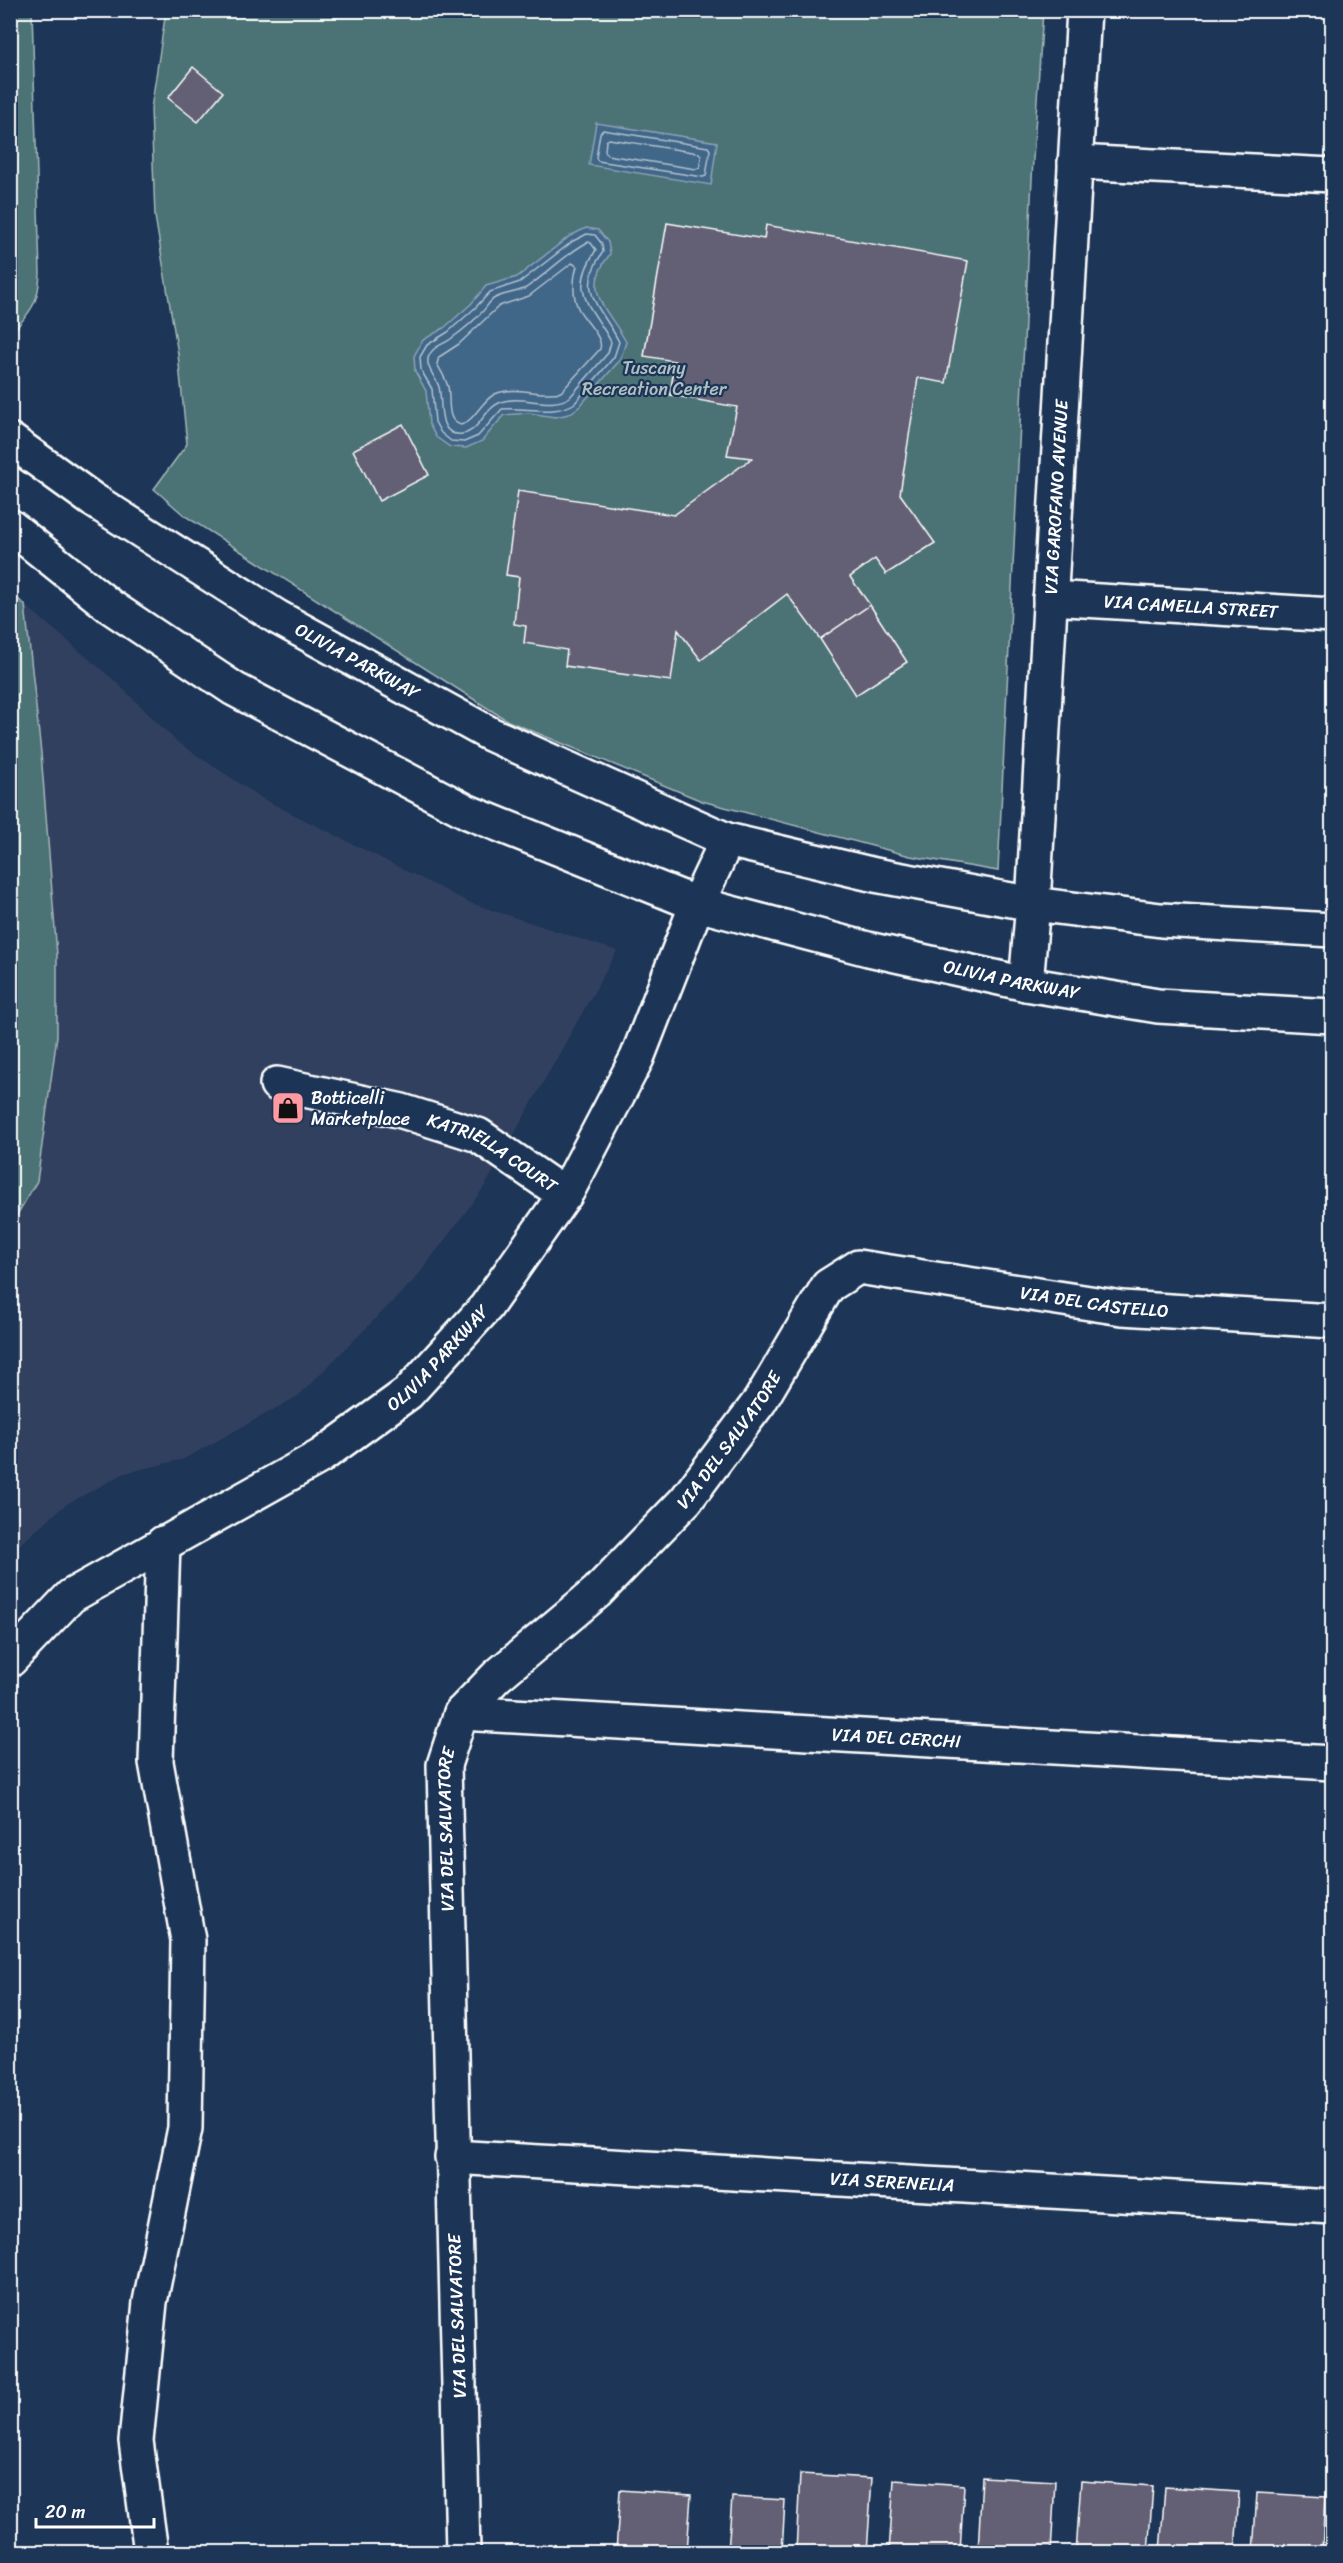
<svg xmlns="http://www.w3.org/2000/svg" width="1343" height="2563" viewBox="0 0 1343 2563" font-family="Sriracha,sans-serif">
	<rect width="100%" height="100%" fill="#1d3557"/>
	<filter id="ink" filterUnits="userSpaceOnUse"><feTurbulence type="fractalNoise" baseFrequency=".0167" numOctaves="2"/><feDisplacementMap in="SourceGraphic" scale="12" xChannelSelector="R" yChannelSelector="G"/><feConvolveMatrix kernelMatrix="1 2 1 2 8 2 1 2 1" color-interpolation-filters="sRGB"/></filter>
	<g filter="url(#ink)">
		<path fill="#324160" d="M25,605L116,682L177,742L263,799L470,903L617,951L485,1186L416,1278L298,1396L184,1459L125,1473L65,1505L11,1552L10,1225L37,1181L57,1036V955L41,753Z"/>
		<path fill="#4b7275" stroke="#a5b8ba" stroke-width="1.5" d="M11,10L32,11L40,274C38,307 30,310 11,335Z
			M166,11H1043L1033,159L998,871L910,856L702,801L508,721L185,516L154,489L187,444L178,354L155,216L151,109Z
			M11,593L25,605L41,753L57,955V1036L37,1181L11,1225Z"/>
		<path fill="#416688" stroke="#8da3b8" stroke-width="1.5" d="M596,123L717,142L711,185L589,165Z
			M586,228L598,230L608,242L610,254C580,292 608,308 626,342L620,360L579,407L569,414L555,417L529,413L504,415L482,441L466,448L450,447L436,437L429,424L426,391L415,371L414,356L423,340L444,328L471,304L486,286L517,277L570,236Z"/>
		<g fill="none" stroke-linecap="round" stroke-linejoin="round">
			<path stroke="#b3c2cf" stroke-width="1.5" d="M603,130L708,147L710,150L706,176L703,177L598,161L596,158L600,133Z
				M609,139L699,153L701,156L700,167L696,169L607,155L605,151L606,141Z
				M587,234L595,235L602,244L603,252C574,292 602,307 619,342L614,357L575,403C556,416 527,407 502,409L478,436L464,442L451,441L441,433L435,422L432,389L421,370L420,357L427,345L448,332L475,308L490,292L520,282L573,241Z
				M588,242L591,243L596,250C567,294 592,305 611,342L608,353L570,397C549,411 522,393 499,403C484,409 479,432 462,434C436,437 443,402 439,387C435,375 420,363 433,350C438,345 446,343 452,338C463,330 474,321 483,311C487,307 490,300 495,298C505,293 516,293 526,288C547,274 565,254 588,242Z
				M572,263L577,266C573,280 572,294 578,308C583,319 604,337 600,349L561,392C540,397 516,385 495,394C481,401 475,420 461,425C445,421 451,400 448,387C446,379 441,371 437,364L439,357L459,344L499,306L529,296Z"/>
		</g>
		<path fill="#635e74" stroke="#fff" stroke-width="1.5" d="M193,67L223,92L198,122L168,98Z
			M667,223L764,239L766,225L968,261L946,383L918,378L900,494L935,543L886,574L875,559L850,577L870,605L820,639L787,594L701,660L678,630L671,681L565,666L567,650L524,643L526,626L514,624L519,577L506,575L518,491L674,515L752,458L727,455L737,407L670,395L675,361L644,356Z
			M403,424L429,475L379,501L353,450Z
			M870,605L907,662L856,695L820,639Z
			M800,2474L872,2478L867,2552H796Z
			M982,2477L1055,2481L1051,2552H978Z
			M894,2480L964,2485L960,2552H889Z
			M1081,2481L1153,2486L1148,2552H1076Z
			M1165,2487L1239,2492L1235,2552H1160Z
			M620,2490L691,2495L687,2552H616Z
			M1257,2493L1325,2497L1322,2552H1253Z
			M732,2497L785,2500L782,2552H728Z"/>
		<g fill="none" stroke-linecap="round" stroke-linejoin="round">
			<g stroke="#fff" stroke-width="38">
				<g id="minor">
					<path d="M1075,162L1332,175"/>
					<path id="s1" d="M10,440L93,500L277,617L490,734L727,840L875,875L1033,904L1161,920L1332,930"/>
					<path id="s2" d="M10,526L111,607L234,689L468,812L697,904L868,949L1026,984L1158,1006L1332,1016"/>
					<path id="s3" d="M1050,598L1332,615"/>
					<path id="s4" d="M1026,984L1033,904L1084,10"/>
					<path id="s5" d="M277,1084L402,1111L478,1135L565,1195"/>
					<path id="s6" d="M10,1660L71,1596L321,1456L408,1393L486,1307L568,1190L637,1058L697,904L727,840"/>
					<path id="s7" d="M461,1713L1332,1763"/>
					<path id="s8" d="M452,2157L1332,2207"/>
					<path d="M151,2552L136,2441L150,2302L185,2128L188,1940L156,1762L163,1543"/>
					<path id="s9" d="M463,2552L444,1765L461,1713L497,1676L597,1592L686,1500L760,1401L828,1286L858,1267L1122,1308L1332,1321"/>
				</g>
			</g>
			<path stroke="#fff" stroke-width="4" stroke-dasharray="6 4.5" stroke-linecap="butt" d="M10,907C17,952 19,997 10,1041"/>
			<use href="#minor" stroke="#1d3557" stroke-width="33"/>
		</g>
	</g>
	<defs>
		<g id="shop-square" transform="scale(1.725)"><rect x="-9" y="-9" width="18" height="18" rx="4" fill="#ff9aa2" stroke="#1d3557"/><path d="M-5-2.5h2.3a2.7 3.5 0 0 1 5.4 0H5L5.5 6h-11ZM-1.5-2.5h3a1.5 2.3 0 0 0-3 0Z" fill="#111"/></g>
	</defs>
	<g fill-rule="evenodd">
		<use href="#shop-square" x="288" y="1108"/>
	</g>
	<g text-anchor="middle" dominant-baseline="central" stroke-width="4.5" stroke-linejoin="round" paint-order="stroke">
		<g font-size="18" fill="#aec0c1" stroke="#1d3557">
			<text x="654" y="368">Tuscany<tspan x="654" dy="21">Recreation Center</tspan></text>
		</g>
		<g font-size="18" fill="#fff" stroke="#1d3557">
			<text stroke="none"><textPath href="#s4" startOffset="488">VIA GAROFANO AVENUE</textPath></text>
			<text stroke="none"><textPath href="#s3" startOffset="141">VIA CAMELLA STREET</textPath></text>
			<text stroke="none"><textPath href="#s1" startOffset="412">OLIVIA PARKWAY</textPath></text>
			<text stroke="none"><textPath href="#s2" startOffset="1112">OLIVIA PARKWAY</textPath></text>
			<text stroke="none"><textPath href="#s5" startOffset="228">KATRIELLA COURT</textPath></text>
			<text stroke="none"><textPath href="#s9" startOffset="1684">VIA DEL CASTELLO</textPath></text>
			<text stroke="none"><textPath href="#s6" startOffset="528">OLIVIA PARKWAY</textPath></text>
			<text stroke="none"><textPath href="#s9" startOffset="1226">VIA DEL SALVATORE</textPath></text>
			<text stroke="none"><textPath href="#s7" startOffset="436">VIA DEL CERCHI</textPath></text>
			<text stroke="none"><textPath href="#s9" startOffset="723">VIA DEL SALVATORE</textPath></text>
			<text stroke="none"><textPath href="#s8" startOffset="441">VIA SERENELIA</textPath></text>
			<text transform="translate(457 2316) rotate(-92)">VIA DEL SALVATORE</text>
		</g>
		<g font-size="18" fill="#fff" stroke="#1d3557" text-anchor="start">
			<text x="311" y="1098">Botticelli<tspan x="311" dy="21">Marketplace</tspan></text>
		</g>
	</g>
	<rect width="1343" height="2563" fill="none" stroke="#1d3557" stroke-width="36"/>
	<rect x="18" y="18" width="1307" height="2527" fill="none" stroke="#fff" stroke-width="2" filter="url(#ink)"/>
	<path d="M36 2518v9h118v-9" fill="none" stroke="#ffffff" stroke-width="3"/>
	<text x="45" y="2518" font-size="18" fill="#ffffff" stroke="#1d3557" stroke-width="4.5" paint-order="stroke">20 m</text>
</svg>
